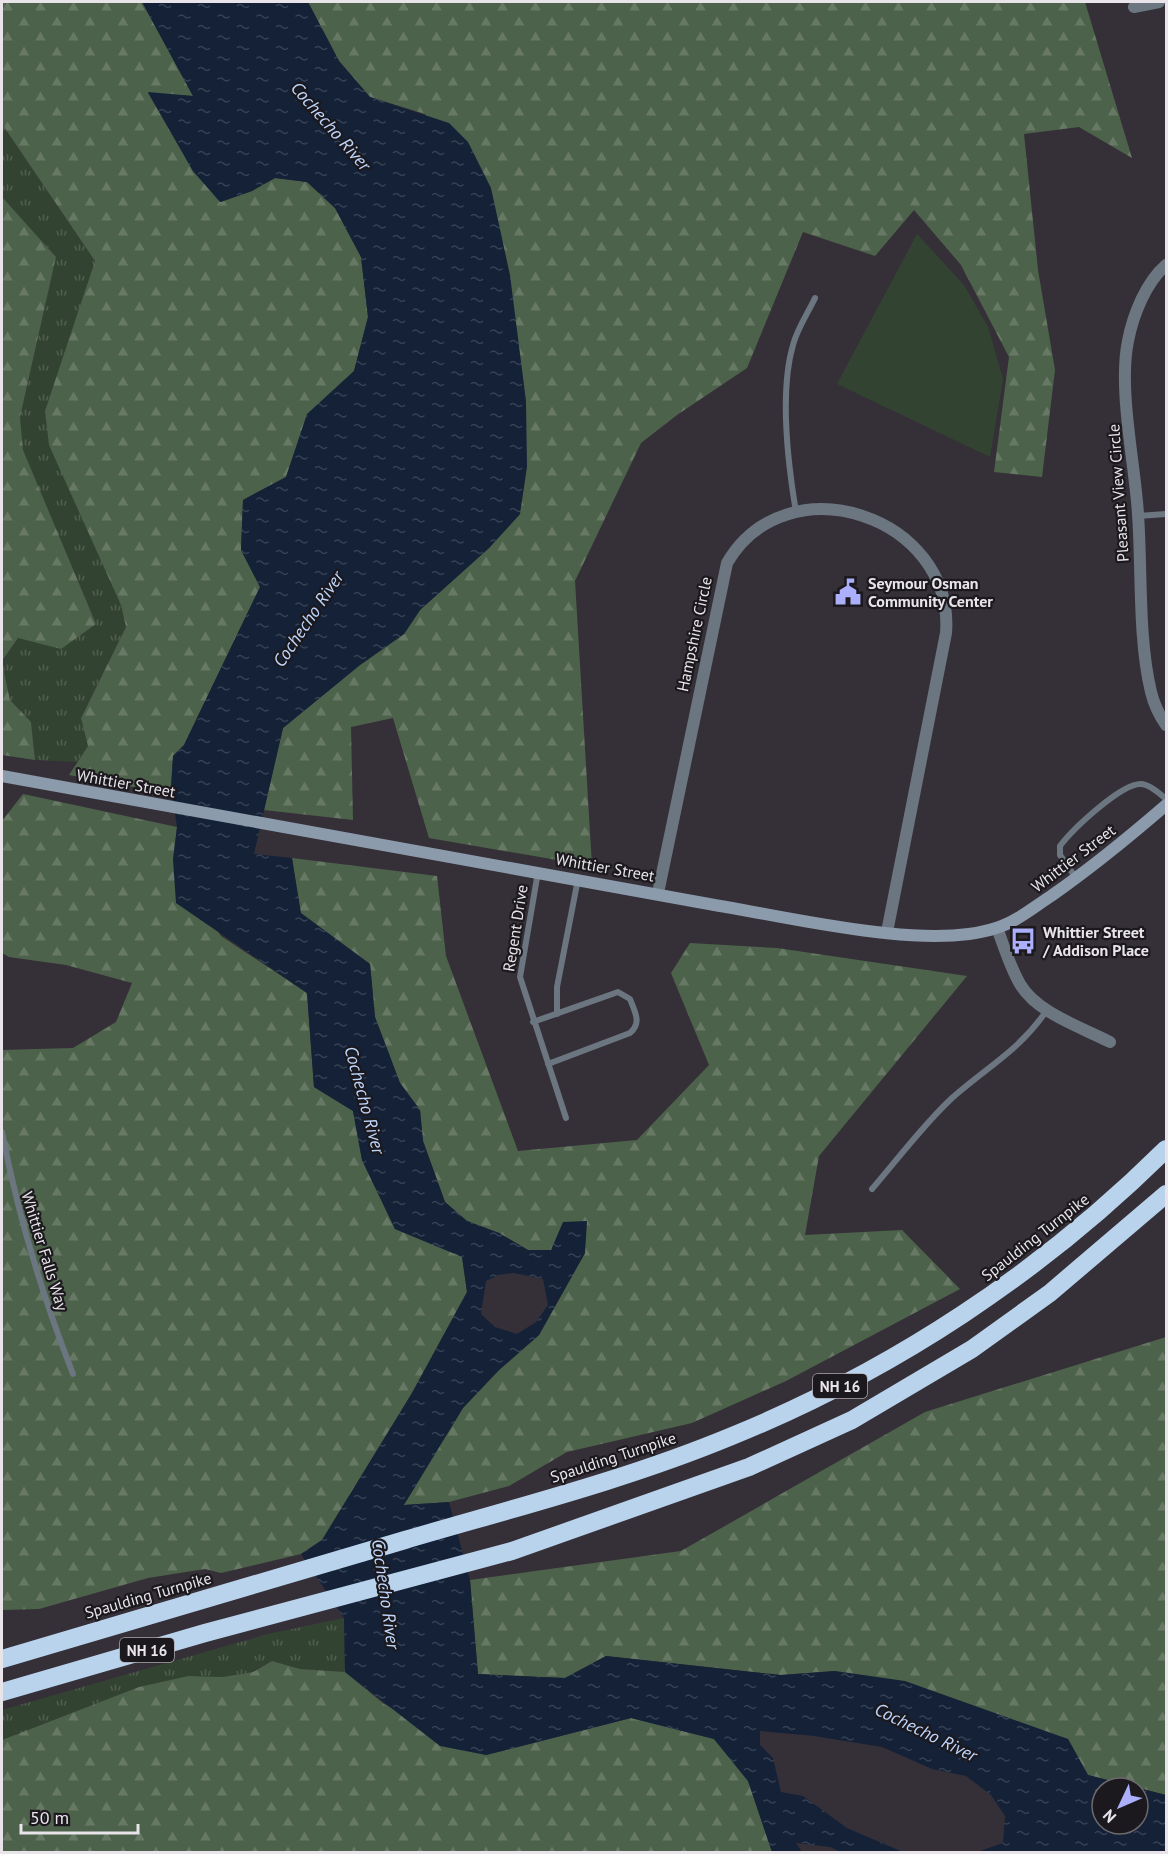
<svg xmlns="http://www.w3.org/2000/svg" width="1168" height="1854" viewBox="0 0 1168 1854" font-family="'PT Sans',sans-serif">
	<defs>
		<pattern id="grass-tufts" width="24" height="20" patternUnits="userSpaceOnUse" patternTransform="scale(1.5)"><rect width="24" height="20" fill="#334331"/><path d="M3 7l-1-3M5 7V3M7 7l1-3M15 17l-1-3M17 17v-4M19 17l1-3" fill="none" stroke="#515e4f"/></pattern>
		<pattern id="forest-firs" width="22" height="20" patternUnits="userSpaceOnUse" patternTransform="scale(1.5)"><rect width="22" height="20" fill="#4d624a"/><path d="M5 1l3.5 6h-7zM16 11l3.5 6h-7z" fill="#677864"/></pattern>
		<pattern id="water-ripples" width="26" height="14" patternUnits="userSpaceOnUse" patternTransform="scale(1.5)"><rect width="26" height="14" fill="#142137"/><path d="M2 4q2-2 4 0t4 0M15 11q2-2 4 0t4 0" fill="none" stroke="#364154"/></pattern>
	</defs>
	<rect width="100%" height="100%" fill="#353038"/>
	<path fill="url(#grass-tufts)" d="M2,124L95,261L79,313L126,627L81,717L88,746L77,762L35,760L31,722L10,700L2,662L18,638L61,648L96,624L23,451L20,417L56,257L2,197Z
		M344,1618L345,1672L300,1669L272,1661L253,1672L223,1677L188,1676L139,1687L2,1740V1710L268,1634Z"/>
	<path fill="url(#forest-firs)" d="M2,2H142L193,96L148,93L193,171L221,202L252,191L275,178L307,182L335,208L361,257L368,317L354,371L307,415L286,477L243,500L241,550L260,587L184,745L173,756L171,788L160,792L69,775L88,746L81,718L126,627L121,605L49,445L45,411L95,261L2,124Z
		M308,2H1085L1132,158L1079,127L1024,134L1038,270L1055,370L1042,477L994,472L1009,357L961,265L914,210L875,256L803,232L747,368L677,415L641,443L575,581L592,866L429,838L393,718L351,727L353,820L264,810L283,728L360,665L404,634L420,610L489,548L520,514L425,114L370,97L339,61Z
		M2,197L56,257L20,417L23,450L96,624L61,649L18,638L2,661Z
		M2,662L10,700L31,722L35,760L2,755Z
		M23,794L177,827L173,860L221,936L307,993L314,1087L353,1111L362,1160L395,1229L462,1256L467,1292L412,1393L322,1540L301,1554L221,1573L205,1569L148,1578L39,1609L2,1610V1050L73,1048L116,1022L132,983L66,965L9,957L2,953V821Z
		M292,858L437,876L446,956L518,1151L637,1140L709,1065L671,973L690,943L777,948L967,976L819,1156L805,1235L902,1230L960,1289L786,1381L692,1423L567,1452L509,1486L449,1502L403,1505L463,1408L499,1370L539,1335L585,1253L528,1250L499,1233L467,1221L445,1202L423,1141L420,1110L400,1083L375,1017L370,964L300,913Z
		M1166,1337V1795L1088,1775L1068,1739L835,1671L781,1675L606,1656L565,1678L478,1674L470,1580L681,1551L925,1412Z
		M272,1661L300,1669L345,1672L384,1704L486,1755L631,1718L714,1739L748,1781L772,1852H2V1740L139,1687L188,1676L223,1677L253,1672Z"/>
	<path fill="#334331" d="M917,234L964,285L988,327L1003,379L990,457L837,384Z"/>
	<path fill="url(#water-ripples)" fill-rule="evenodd" d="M142,2H308L339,61L370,97L449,123L468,142L491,188L510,275L526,401L527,467L520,514L489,548L420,610L404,634L360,665L283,728L254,854L292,858L301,913L370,964L375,1017L400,1083L420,1110L423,1141L445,1202L467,1221L499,1233L528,1250H551L563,1222L587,1221L585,1253L539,1335L499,1370L463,1408L404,1505L449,1502L470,1580L478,1674L565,1678L606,1656L781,1675L835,1671L905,1681L1068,1739L1088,1775L1166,1795V1852H977L1003,1843L1005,1816L991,1795L966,1776L932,1769L882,1747L814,1736L760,1731V1745L773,1758L781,1792L803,1796L847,1828L903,1852H841L830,1847L796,1843L802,1852H772L748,1781L714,1739L631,1718L486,1755L440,1746L345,1672L344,1618L301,1554L322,1540L412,1393L467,1292L462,1257L395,1229L362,1160L353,1111L314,1087L307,993L176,903L173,860L177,827L171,788L173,756L184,745L260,587L241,550L243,500L286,477L307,414L354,371L368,317L361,257L335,208L307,182L275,178L252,191L220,202L193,171L148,92L193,96ZM514,1273L543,1279L548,1305L536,1322L517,1334L495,1327L481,1314L486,1281L498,1275ZM1102,1788H1138V1824H1102Z"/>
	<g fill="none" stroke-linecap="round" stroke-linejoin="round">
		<path stroke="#6b7680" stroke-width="6" d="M796,512C788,464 779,393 793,345C797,329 808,313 815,298
			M1138,516L1166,514
			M538,872L520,977L566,1118
			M1076,878L1060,855V846C1072,830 1122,782 1142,784C1151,785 1160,794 1166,799
			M557,1014V987L578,879
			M533,1022L618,992L630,999C635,1012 642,1023 630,1033L548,1064
			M2,1132C18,1215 42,1295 73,1374
			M872,1189C898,1159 923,1125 952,1098C988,1066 1019,1051 1047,1010"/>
		<path stroke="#6b7680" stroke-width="12" d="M1134,7L1159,2
			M1166,265C1146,282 1133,315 1128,341C1118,389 1135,464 1138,514C1142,571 1138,638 1151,692C1154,704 1159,715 1166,725
			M658,893L727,563C787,460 955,517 946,633L887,932
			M997,928C1004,946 1010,967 1020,984C1037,1013 1081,1027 1110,1042"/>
		<path stroke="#8b9bac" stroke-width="12" d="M2,776L720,906C793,918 928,951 996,928C1016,922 1034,907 1051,896C1091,868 1129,837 1166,805"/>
		<path stroke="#b9d3ed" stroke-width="18" d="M2,1659C136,1619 271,1580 405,1540C514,1508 626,1480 732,1436C894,1370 1042,1272 1166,1149
			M2,1692L205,1633L512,1551L749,1467L852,1420L972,1349L1050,1293L1166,1194"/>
	</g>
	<defs>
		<g id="civic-bare" transform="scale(2.07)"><path d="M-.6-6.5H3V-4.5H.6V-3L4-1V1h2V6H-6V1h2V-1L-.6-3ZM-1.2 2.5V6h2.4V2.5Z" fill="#acaffb" stroke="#1b191d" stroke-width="2.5" paint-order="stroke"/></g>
		<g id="bus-bare" transform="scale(2.07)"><path d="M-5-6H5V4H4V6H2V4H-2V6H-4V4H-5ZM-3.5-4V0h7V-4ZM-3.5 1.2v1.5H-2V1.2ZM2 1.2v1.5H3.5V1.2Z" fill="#acaffb" stroke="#1b191d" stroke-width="2.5" paint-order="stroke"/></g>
	</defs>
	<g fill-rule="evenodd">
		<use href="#civic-bare" x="848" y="592"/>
		<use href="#bus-bare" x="1023" y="941"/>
	</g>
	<g text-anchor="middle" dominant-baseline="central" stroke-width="4.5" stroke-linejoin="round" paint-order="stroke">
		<g fill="#1b191d" stroke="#aaa7ac" stroke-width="1.5">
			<rect x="813" y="1374" width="54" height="24" rx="4.5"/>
			<rect x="120" y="1638" width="54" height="24" rx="4.5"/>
		</g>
		<g font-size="15" font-weight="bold" fill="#e8e4ea">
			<text x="840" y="1386">NH 16</text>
			<text x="147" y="1650">NH 16</text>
		</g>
		<g font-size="16" fill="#e8e4ea" stroke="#1b191d">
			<text transform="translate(1118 493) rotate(-94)">Pleasant View Circle</text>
			<text transform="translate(694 634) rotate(-78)">Hampshire Circle</text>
			<text transform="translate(126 783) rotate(10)">Whittier Street</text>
			<text transform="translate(1073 858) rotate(-37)">Whittier Street</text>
			<text transform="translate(605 867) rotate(10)">Whittier Street</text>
			<text transform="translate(515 928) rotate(-81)">Regent Drive</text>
			<text transform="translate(1035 1237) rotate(-38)">Spaulding Turnpike</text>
			<text transform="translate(45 1251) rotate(73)">Whittier Falls Way</text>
			<text transform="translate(613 1457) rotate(-18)">Spaulding Turnpike</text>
			<text transform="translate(148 1595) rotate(-16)">Spaulding Turnpike</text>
		</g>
		<g font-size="16" font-weight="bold" fill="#e8e4ea" stroke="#1b191d" text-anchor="start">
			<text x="868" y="583">Seymour Osman<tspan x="868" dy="18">Community Center</tspan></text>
			<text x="1043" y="932">Whittier Street<tspan x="1043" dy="18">/ Addison Place</tspan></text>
		</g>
		<g font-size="18" font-style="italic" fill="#bed6fd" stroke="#1b191d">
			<text transform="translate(331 126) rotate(49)">Cochecho River</text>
			<text transform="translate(308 619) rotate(-56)">Cochecho River</text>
			<text transform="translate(365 1100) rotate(75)">Cochecho River</text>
			<text transform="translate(386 1594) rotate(82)">Cochecho River</text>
			<text transform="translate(926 1732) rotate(26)">Cochecho River</text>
		</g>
	</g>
	<rect width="1168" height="1854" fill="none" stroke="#e8e4ea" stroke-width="6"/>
	<g transform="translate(1120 1806) rotate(226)"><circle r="28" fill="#1b191d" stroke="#6d6a6f" stroke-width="1.5"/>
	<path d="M0-4.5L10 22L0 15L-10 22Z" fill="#acaffb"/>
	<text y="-9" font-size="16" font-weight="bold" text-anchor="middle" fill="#e8e4ea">N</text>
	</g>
	<path d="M21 1824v9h117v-9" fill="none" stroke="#e8e4ea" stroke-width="3"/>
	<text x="30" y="1824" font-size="18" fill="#e8e4ea" stroke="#1b191d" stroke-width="4.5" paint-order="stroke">50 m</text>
</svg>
